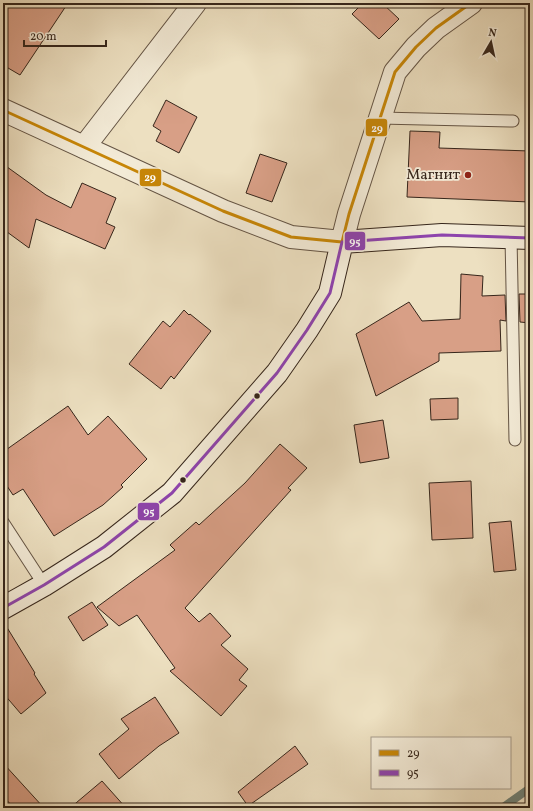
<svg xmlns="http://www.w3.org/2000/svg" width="533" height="811" viewBox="0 0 533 811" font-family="Vollkorn,serif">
	<rect width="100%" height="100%" fill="#ede0c1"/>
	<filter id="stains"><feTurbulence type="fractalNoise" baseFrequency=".005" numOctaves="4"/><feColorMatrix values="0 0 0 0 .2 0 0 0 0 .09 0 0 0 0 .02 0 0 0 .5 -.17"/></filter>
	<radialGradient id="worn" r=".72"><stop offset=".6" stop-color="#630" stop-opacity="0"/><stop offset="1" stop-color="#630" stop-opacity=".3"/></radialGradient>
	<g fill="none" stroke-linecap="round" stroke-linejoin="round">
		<path stroke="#718176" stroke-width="8" d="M502,808L530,788"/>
	</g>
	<path fill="#d89f86" stroke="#36261b" d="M3,3H68L20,75L3,65Z
		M363,3H382L399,19L379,39L352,14Z
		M166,100L197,117L179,153L156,141L161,131L153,126Z
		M410,131L440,132L439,148L530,151V202L407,197Z
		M260,154L287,163L272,202L246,193Z
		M3,164L46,195L71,208L82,183L116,198L106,223L115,227L105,249L36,219L29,248L3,229Z
		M461,274L483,276L482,296L505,295L506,321L500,320L501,351L439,353V361L376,396L356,334L409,302L422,321L460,319Z
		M519,294H530V323L520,322Z
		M184,310L189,315L190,314L211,331L174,379L171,376L161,389L129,364L163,321L170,327Z
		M458,398V419L431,420L430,399Z
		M68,406L88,435L108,416L147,459L121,485L123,487L103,505L54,536L23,489L13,495L3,480V452Z
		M383,420L389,458L360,463L354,425Z
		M280,444L307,468L288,488L291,490L185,608L199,622L210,613L231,636L221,645L248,669L239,680L247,686L221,716L170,671L175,668L137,615L119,626L97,607L175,550L170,545L196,522L199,525L245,483Z
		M471,481L473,538L432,540L429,483Z
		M511,521L516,570L494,572L489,523Z
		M92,602L108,625L83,641L68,617Z
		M3,621L35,673L34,674L46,693L21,714L3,693Z
		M155,697L179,733L159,746L119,779L99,754L129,729L121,719Z
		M295,746L308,764L248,806L238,792Z
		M3,763L44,808H14L3,796Z
		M102,781L126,808H70Z"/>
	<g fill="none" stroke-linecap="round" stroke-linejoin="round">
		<g stroke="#645444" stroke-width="13">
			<path id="service" d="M380,118L513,121
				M511,237L515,440
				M3,522L44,585"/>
		</g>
		<g stroke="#645444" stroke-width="24">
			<path id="minor" d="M84,147L195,3"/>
		</g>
		<g stroke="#645444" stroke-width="24">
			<path id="tertiary" d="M3,110L223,211L291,237L342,242L349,214L395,72L416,47L436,28L471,3"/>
		</g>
		<g stroke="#36261b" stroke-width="24">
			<path id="secondary" d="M3,608L44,585L104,547L172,493L277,373L307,330L330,293L342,242L442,235L530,238"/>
		</g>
		<use href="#service" stroke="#f3ebd7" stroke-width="11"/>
		<use href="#minor" stroke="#f3ebd7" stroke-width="22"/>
		<use href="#tertiary" stroke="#f3ebd7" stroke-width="22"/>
		<use href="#secondary" stroke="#f3ebd7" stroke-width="22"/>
		<g stroke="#f3ebd7" stroke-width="6">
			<path id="bus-1" d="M3,110L223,211L291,237L342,242L349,214L395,72L416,47L436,28L471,3"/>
		</g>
		<g stroke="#f3ebd7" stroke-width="6">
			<path id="bus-2" d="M3,608L44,585L104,547L172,493L277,373L307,330L330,293L342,242L442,235L530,238"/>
		</g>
		<use href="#bus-1" stroke="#c78607" stroke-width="3"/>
		<use href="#bus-2" stroke="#8e44ad" stroke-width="3"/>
	</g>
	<circle fill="#8f2418" stroke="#f3ebd7" stroke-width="1.5" cx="468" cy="175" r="4"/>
	<g fill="#36261b" stroke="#f3ebd7" stroke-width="1.5">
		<circle cx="257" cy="396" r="3.5"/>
		<circle cx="183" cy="480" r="3.5"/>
	</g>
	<g text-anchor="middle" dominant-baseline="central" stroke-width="3.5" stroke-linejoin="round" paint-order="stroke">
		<g font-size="15" fill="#36261b" stroke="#f3ebd7" text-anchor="end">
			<text x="460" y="175">Магнит</text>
		</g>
	</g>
	<g stroke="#f3ebd7" stroke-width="1.5">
		<rect x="365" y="118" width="23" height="19" rx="4" fill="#c78607"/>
		<rect x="139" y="168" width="23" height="19" rx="4" fill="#c78607"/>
		<rect x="344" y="231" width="22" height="20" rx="4" fill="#8e44ad"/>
		<rect x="137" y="502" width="23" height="19" rx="4" fill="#8e44ad"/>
	</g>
	<g font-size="11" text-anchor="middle" font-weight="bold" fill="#fff">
		<text x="377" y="132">29</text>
		<text x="150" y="181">29</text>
		<text x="355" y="245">95</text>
		<text x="149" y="515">95</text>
	</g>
	<rect width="533" height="811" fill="none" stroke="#ede0c1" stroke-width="16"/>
	<rect x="4" y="4" width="525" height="803" fill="none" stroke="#36261b" stroke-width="2"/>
	<rect x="8" y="8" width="517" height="795" fill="none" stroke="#36261b"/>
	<rect x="371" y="737" width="140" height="52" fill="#f3ebd7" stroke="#a79c8c"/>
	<rect x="379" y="750" width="20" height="6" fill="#c78607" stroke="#a79c8c"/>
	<text x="407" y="757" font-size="12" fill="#36261b">29</text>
	<rect x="379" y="770" width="20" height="6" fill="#8e44ad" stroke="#a79c8c"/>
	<text x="407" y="777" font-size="12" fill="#36261b">95</text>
	<g transform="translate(491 42) rotate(9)" stroke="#f3ebd7" stroke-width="3" paint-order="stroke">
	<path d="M0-3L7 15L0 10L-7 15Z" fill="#36261b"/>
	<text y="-6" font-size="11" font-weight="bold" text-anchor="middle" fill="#36261b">N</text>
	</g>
	<path d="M24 40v6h82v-6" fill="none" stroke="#36261b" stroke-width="2"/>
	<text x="30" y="40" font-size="12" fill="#36261b" stroke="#f3ebd7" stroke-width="3" paint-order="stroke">20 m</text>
	<rect width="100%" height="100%" filter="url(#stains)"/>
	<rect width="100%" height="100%" fill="url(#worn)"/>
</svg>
